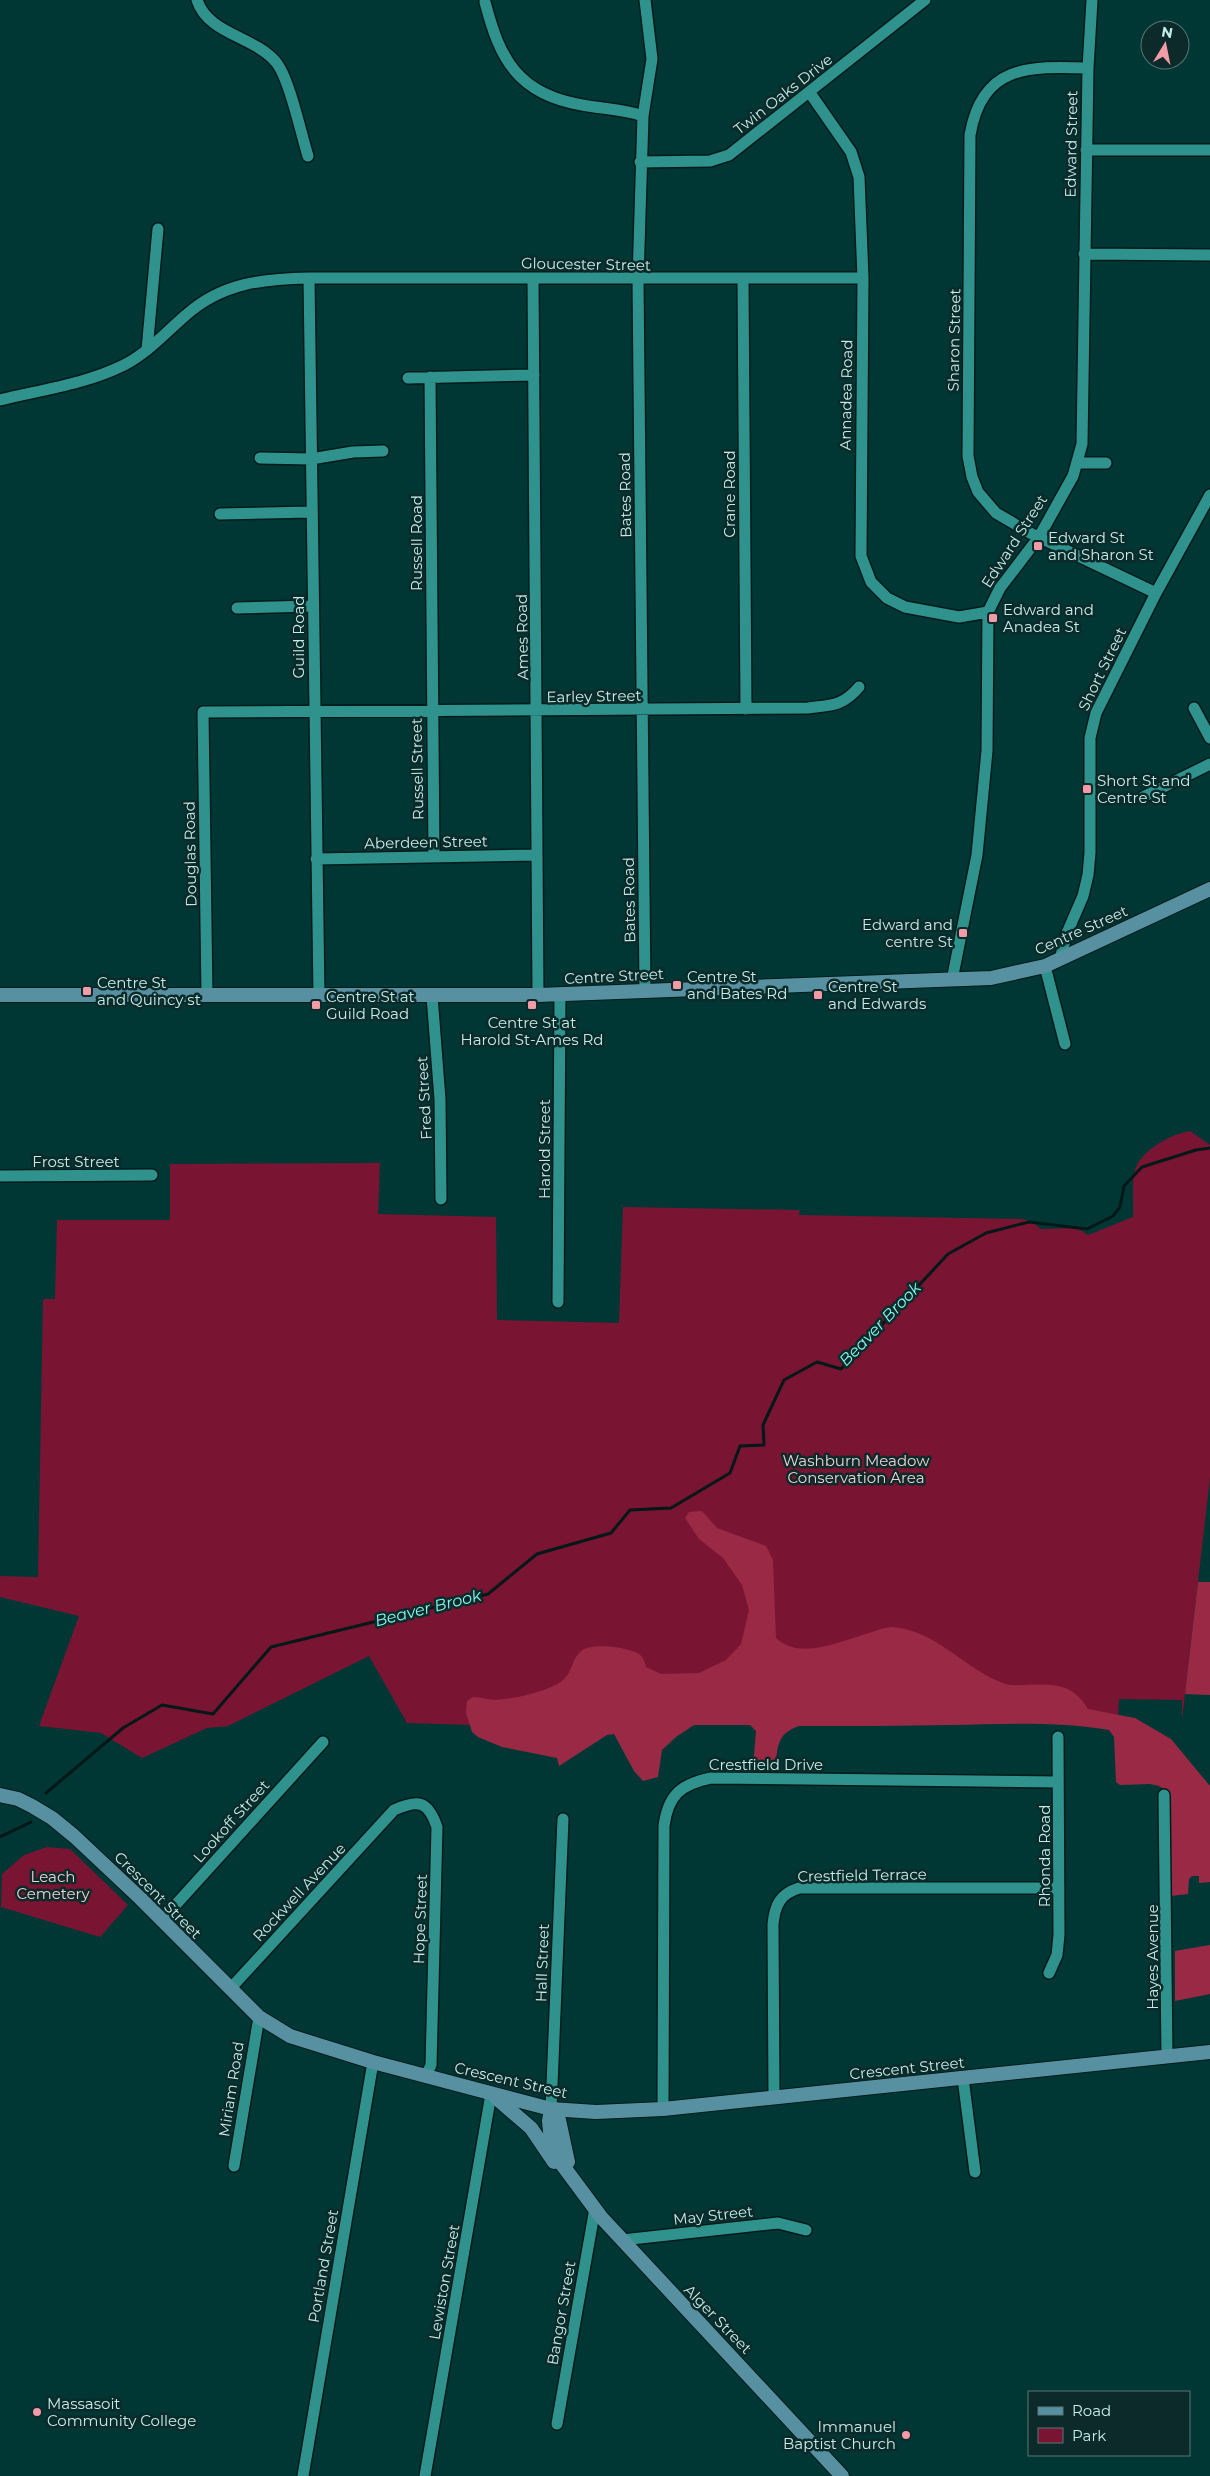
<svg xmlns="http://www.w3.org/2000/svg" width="1210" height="2476" viewBox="0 0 1210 2476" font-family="Montserrat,sans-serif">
	<rect width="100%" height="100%" fill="#003735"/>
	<path fill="#791532" d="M1190,1131L1210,1145V1478L1182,1720V1700L1119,1699L1118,1721L502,1726L407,1723L369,1656L228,1726L207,1728L142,1758L101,1733L39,1726L79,1616L0,1597V1576L38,1577L43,1299H55L57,1220H170V1164L380,1163L378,1214L496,1217L497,1320L619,1323L623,1207L799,1210V1215L1022,1219L1034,1222L1040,1229L1077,1228L1088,1235L1133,1217C1134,1205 1131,1177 1136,1167C1144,1149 1171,1134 1190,1131Z
		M47,1847L70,1849L128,1905L100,1937L1,1907L2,1874L24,1855Z"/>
	<path fill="#9a2946" d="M702,1511L717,1528L766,1546L773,1560L776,1638C800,1661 841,1641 869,1633C876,1631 884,1627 892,1627C936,1630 963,1668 1003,1683C1009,1686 1018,1685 1025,1685C1054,1684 1072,1683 1088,1709L1135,1718L1171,1739L1210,1786V1882L1199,1883V1876H1192L1189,1879L1188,1894L1171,1896L1167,1848L1170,1793L1159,1786L1150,1784L1120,1785L1116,1782L1114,1737L1109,1730C1057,1721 1002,1724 949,1725C899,1726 849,1726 799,1726C776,1734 778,1747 775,1769L753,1768L756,1731L750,1725H694L676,1737L662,1750L658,1777L643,1781L634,1771L614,1734L607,1735L559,1766L557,1758L502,1747L478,1737L472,1732L466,1713L467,1701L473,1697C480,1697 488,1700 495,1700C513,1699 547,1692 562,1681C572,1674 571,1661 580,1652C590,1642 627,1647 639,1654C643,1657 645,1662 646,1667L661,1674L699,1673L726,1660L741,1644L749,1610L742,1585L723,1558L699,1539L685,1518L689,1512Z
		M1198,1582H1210V1695L1185,1694Z
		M1210,1945V1994L1175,2001V1951Z"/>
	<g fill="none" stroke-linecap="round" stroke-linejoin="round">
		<path stroke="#021817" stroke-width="3" d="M46,1793L123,1728L162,1705L213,1714L271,1647L488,1594L537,1554L611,1533L630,1510L671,1508L730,1473L740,1446L764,1445L763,1425L784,1380L817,1362L841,1369L948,1254L986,1233L1029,1222L1087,1229L1113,1216L1120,1207L1124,1186L1142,1167L1196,1150L1210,1148
			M0,1837L31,1822"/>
		<g stroke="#001c1a" stroke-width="14">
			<path id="minor" d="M197,0C208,34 253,36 275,61C289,76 301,134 308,156
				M485,2C500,60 518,94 582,105C602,109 624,109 643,116
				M1088,68C1028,66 982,65 970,135L968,456L972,477L978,492L996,513L1030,533L1156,593
				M810,93L851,152L859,177L863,278L861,556L871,582L887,598L905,607L959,617L988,612
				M1086,150H1210
				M640,162L710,161L729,155L925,0
				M1084,254L1210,255
				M309,278L319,996
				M533,278L538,995
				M743,279L746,709
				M147,350L158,229
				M430,377L434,857
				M408,378L534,375
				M0,400C41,390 86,384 124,365C148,353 166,332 186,315C222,283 262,279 309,278H863
				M260,458L311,459L353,452L383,451
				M1078,463H1106
				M220,514L311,512
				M237,608L313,606
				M1194,708L1210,738
				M1143,797L1210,764
				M316,859L537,855
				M1060,959L1067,933L1083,896L1088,875L1090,853V738L1096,713L1156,593L1210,495
				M1045,966L1065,1044
				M952,980L977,855L987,751L988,612L1000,588L1039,537L1073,476L1082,444L1088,68L1092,0
				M645,991L638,280L643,116L652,59L645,0
				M207,995L203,712L808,708C832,705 843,706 859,687
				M432,996L440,1099L441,1199
				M0,1176L152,1175
				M558,1302L560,995
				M1164,1795L1167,2056
				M161,1921L323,1742
				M1049,1973L1057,1955L1059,1935L1058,1737
				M230,1989L394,1810C419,1799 428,1801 437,1827L431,2065L426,2076
				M963,2078L975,2172
				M774,2098L773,1924C775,1905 780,1894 799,1888H1059
				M551,2109L563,1819
				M663,2109L664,1826C668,1795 681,1784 711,1778L1058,1782
				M234,2166L259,2017
				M622,2240L778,2223L806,2230
				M557,2424L595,2208
				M303,2476L373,2062
				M425,2476L491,2094"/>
		</g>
		<g stroke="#001c1a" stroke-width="16">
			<path id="secondary" d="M0,995H538L991,978L1045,966L1210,889
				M0,1795L18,1799L32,1806L52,1818L74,1836L140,1898L259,2017L290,2036L373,2062L551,2109L596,2112L663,2109L1210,2052
				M495,2097L531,2128L554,2162
				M551,2109L549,2121L551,2141L558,2159L601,2217L842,2476
				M551,2109L559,2120L568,2162"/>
		</g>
		<use href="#minor" stroke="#2f928d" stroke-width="11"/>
		<use href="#secondary" stroke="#5791a1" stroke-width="14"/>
	</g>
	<g fill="#f39aa7" stroke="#0c2a29" stroke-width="2">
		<rect x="1033" y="541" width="10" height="10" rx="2.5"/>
		<rect x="988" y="613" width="10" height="10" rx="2.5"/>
		<rect x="1082" y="784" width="10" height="10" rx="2.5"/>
		<rect x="958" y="928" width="10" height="10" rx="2.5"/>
		<rect x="672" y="980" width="10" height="10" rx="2.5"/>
		<rect x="82" y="986" width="10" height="10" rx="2.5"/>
		<rect x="813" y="990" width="10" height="10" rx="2.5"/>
		<rect x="311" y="1000" width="10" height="10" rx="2.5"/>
		<rect x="527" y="1000" width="10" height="10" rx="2.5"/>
		<circle cx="37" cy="2412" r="5"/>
		<circle cx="906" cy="2435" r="5"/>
	</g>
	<g text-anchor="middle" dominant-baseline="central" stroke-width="5" stroke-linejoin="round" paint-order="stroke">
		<g font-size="15" fill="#c1ede9" stroke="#0c2a29">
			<text transform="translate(783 94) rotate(-38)">Twin Oaks Drive</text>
			<text transform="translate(1071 144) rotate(-89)">Edward Street</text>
			<text transform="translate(586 264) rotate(1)">Gloucester Street</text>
			<text transform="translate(954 340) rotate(-89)">Sharon Street</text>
			<text transform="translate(846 395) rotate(-89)">Annadea Road</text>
			<text transform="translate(729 494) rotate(-90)">Crane Road</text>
			<text transform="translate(625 495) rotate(-91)">Bates Road</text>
			<text transform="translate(1014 541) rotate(-57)">Edward Street</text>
			<text transform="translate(416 543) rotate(-90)">Russell Road</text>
			<text transform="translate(298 637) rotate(-90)">Guild Road</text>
			<text transform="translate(522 637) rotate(-91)">Ames Road</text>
			<text transform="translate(1102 669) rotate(-64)">Short Street</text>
			<text transform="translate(594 696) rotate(-1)">Earley Street</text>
			<text transform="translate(417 769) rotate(-91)">Russell Street</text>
			<text transform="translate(426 842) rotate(-1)">Aberdeen Street</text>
			<text transform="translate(190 854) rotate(-91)">Douglas Road</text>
			<text transform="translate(629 900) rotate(-91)">Bates Road</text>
			<text transform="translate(1081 930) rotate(-24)">Centre Street</text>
			<text transform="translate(614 976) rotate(-3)">Centre Street</text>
			<text transform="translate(424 1098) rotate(-93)">Fred Street</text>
			<text transform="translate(544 1149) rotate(-90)">Harold Street</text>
			<text x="76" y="1161">Frost Street</text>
			<text x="766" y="1764">Crestfield Drive</text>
			<text transform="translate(231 1821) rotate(-48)">Lookoff Street</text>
			<text transform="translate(1044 1856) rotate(-90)">Rhonda Road</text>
			<text transform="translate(862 1875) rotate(-1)">Crestfield Terrace</text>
			<text transform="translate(299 1892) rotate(-47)">Rockwell Avenue</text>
			<text transform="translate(158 1895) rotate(45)">Crescent Street</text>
			<text transform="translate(420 1919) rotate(-88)">Hope Street</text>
			<text transform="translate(1152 1957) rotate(-90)">Hayes Avenue</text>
			<text transform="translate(542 1963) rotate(-88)">Hall Street</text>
			<text transform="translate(907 2068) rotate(-6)">Crescent Street</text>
			<text transform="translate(511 2080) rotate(13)">Crescent Street</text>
			<text transform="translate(231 2089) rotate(-81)">Miriam Road</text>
			<text transform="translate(713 2215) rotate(-6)">May Street</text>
			<text transform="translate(323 2266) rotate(-80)">Portland Street</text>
			<text transform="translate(444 2282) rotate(-80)">Lewiston Street</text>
			<text transform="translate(561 2313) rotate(-80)">Bangor Street</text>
			<text transform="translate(718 2319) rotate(46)">Alger Street</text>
		</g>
		<g font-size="15" fill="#c1ede9" stroke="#0c2a29" text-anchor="start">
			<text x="1048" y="537">Edward St<tspan x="1048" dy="17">and Sharon St</tspan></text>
			<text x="1003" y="609">Edward and<tspan x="1003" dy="17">Anadea St</tspan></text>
			<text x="1097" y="780">Short St and<tspan x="1097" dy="17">Centre St</tspan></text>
			<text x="953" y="924" text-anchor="end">Edward and<tspan x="953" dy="17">centre St</tspan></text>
			<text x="687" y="976">Centre St<tspan x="687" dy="17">and Bates Rd</tspan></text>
			<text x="97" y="982">Centre St<tspan x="97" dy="17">and Quincy st</tspan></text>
			<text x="828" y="986">Centre St<tspan x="828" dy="17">and Edwards</tspan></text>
			<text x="326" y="996">Centre St at<tspan x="326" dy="17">Guild Road</tspan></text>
			<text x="532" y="1022" text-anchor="middle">Centre St at<tspan x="532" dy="17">Harold St-Ames Rd</tspan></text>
			<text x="47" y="2403">Massasoit<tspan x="47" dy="17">Community College</tspan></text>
			<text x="896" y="2426" text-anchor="end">Immanuel<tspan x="896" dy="17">Baptist Church</tspan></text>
		</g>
		<g font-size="15" fill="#efcfd3" stroke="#0c2a29">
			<text x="856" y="1460">Washburn Meadow<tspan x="856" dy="17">Conservation Area</tspan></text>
			<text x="53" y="1876">Leach<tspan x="53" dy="17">Cemetery</tspan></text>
		</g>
		<g font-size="16" font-style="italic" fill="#85f9f2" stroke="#0c2a29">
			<text transform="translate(880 1324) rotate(-46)">Beaver Brook</text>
			<text transform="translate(428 1608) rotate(-14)">Beaver Brook</text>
		</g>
	</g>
	<rect x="1028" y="2391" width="162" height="65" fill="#0c2a29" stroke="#547876"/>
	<rect x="1038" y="2407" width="25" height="8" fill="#5791a1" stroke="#547876"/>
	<text x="1072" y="2416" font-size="15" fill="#c1ede9">Road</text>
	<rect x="1038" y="2428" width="25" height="15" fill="#791532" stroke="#547876"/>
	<text x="1072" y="2441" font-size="15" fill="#c1ede9">Park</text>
	<g transform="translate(1165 45) rotate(10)"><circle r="24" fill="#0c2a29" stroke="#547876"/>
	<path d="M0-4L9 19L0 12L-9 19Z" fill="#f39aa7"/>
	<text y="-8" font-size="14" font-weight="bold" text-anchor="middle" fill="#c1ede9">N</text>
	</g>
</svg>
